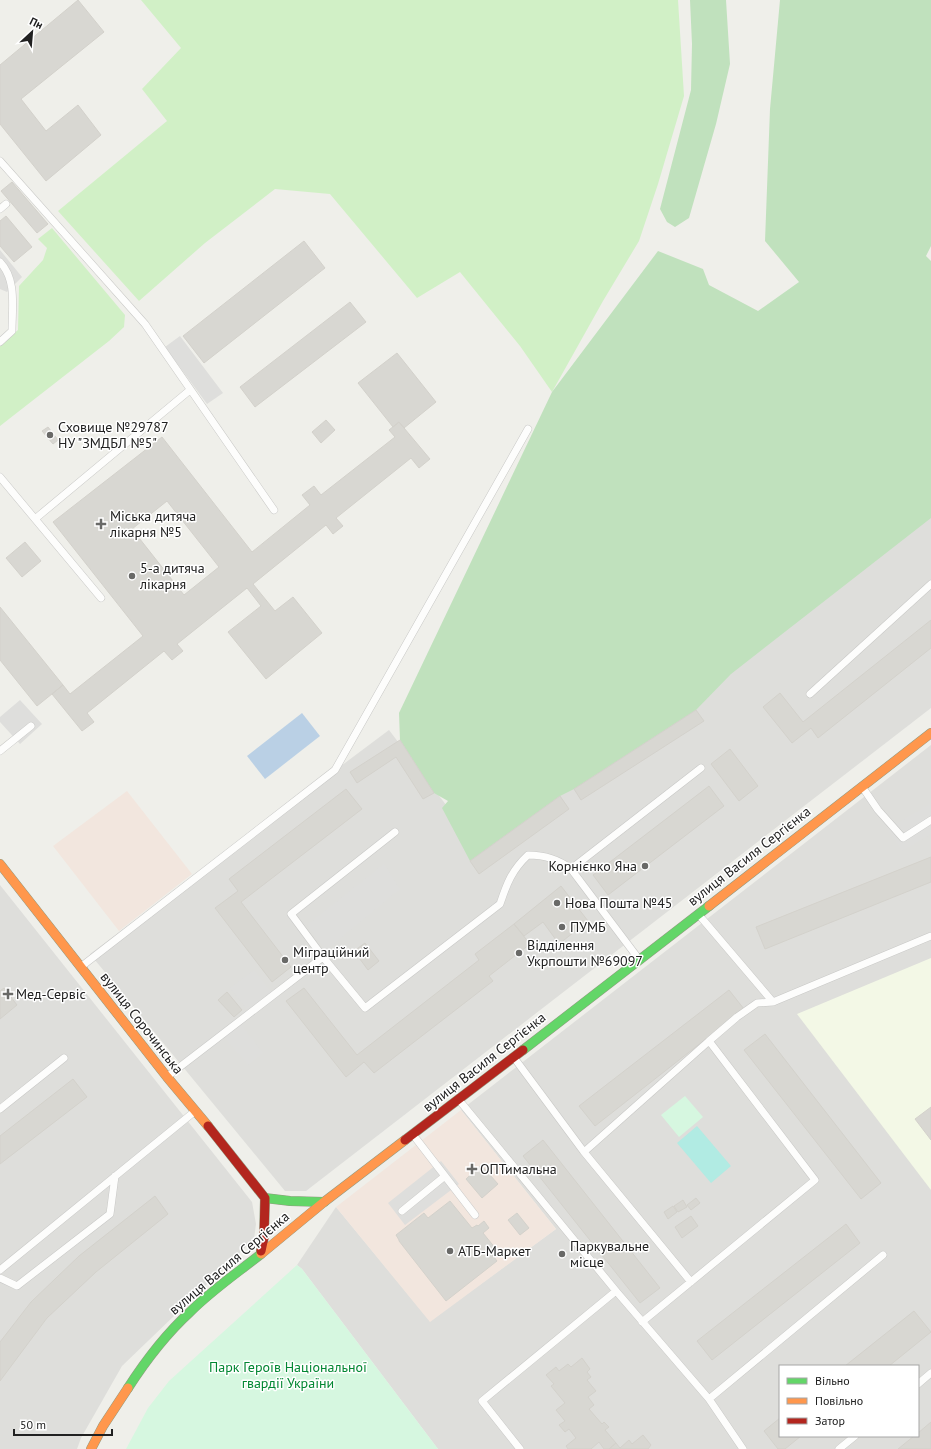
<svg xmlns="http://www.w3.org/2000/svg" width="931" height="1449" viewBox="0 0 931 1449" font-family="'PT Sans',sans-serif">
	<rect width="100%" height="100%" fill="#efefea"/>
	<path fill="#dededb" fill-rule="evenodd" d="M931,501V708L306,1191H285L90,954L389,730L475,843Z
		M931,745V1449H438L302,1269L297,1265L336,1207L430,1321L556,1229L461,1110ZM780,1366H918V1436H780Z
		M0,885L252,1202L256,1224L254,1239L122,1366L81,1438L77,1449H0Z"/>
	<path fill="#f2e6de" d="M127,791L192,874L119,931L53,846Z
		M461,1110L556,1229L430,1322L336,1207Z"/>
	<path fill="#f3f8e6" d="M931,958V1190L797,1014Z"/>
	<path fill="#d1f0c6" d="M141,0H678L684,96L658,184L639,241L603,301L552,392L520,346L460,272L417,298L330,194L275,189L205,243L139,301L58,211L167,121L142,89L181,48Z
		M52,228L125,315L124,327L109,341L0,426V345L18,330L19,286L43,260L47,248L38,239Z"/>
	<path fill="#c0e1bd" d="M690,0H726L730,64L716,124L689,218L675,227L667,222L660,209L691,90L692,44Z
		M780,0H931V246L926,256L931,261V518L731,674L696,710L574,789L560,796L470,861L442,808L448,801L434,793L400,740L399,713L552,392L658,251L703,269L709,285L758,311L799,282L765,241L770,109Z"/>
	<path fill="#d6f7e0" d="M685,1096L703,1117L679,1137L661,1115Z
		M297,1265L302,1269L438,1449H126L148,1408L169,1381Z"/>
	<path fill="#b1ebe3" d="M697,1126L731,1166L711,1183L677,1143Z"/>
	<path fill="#dededc" d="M0,250L22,277L7,292L0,289Z
		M180,336L223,393L207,404L165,347Z
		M20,700L42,724L20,744L0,722V717Z
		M931,803V834L902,851L888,829Z
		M384,864L400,889L326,950L307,925Z
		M254,970L273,995L250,1013L230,988Z
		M239,1022L263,1053L248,1065L222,1035Z
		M441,1161L459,1184L405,1225L388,1203Z"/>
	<path fill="#bad0e5" d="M302,713L320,736L265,779L247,756Z"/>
	<path fill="#d8d7d2" stroke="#d3d1cb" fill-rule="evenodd" d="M78,0L104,32L21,99L46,131L78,105L101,135L46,181L0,124V65Z
		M12,182L48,224L37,233L1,191Z
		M6,216L32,247L14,262L0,246V221Z
		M304,241L325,268L204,363L183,336Z
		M350,302L366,322L255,407L240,387Z
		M397,353L436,402L404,428L399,422L393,427L358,383Z
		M326,420L335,430L321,443L312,432Z
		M399,422L430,459L419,468L411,458L336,518L343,526L333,534L326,525L253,584L275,611L293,597L322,633L266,679L228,632L261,606L247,588L177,644L183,651L172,660L164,651L87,713L94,722L82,731L52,694L63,685L70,694L143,636L53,522L162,437L252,552L310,505L302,495L314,486L321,495L395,437L389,430ZM167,501L219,567L184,595L132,529Z
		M48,427L58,440L53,444L42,431Z
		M25,542L41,561L22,577L6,558Z
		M0,607L63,685L37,706L0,660Z
		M931,620V648L818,738L811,728L792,743L763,707L780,693L803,722Z
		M696,710L704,721L581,800L574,789Z
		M400,740L434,793L423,799L396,757L357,783L350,772Z
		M730,749L758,786L739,801L711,764Z
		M709,786L724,806L608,895L593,875Z
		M346,789L362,809L241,902L291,967L272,982L215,908L238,891L229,879Z
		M560,796L569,809L479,874L470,861Z
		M931,857V882L765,949L756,927Z
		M561,886L588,921L559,944L543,922L524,936L514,924Z
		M514,924L530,944L489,976L493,981L374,1073L364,1062L346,1077L286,1001L304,988L357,1055L479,960L475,954Z
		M365,943L379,961L368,970L354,951Z
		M4,988L17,1005L0,1019V991Z
		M729,990L744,1009L595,1126L579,1106Z
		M227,992L242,1010L234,1017L218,1000Z
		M765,1034L881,1183L861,1199L744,1050Z
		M73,1079L87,1097L0,1164V1136Z
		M931,1107V1140L915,1119Z
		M543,1140L660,1288L640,1303L523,1156Z
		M481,1165L498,1184L482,1198L466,1179Z
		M155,1196L168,1214L96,1272L47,1318L0,1381V1342L31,1302L79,1256Z
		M696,1198L700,1203L691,1210L687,1205Z
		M683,1200L687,1207L678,1212L674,1206Z
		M450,1201L472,1228L477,1225L478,1226L484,1221L489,1228L483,1233L496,1249L491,1253L497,1261L446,1301L399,1241V1240L396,1235L424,1213L428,1218Z
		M673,1206L677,1212L668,1219L664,1212Z
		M517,1213L529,1228L520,1235L508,1220Z
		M691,1216L698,1226L682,1238L675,1227Z
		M846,1224L860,1243L712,1360L697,1341Z
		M914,1311L931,1332L889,1366H845Z
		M582,1358L590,1369L587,1372L591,1377L587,1380L596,1391L588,1397L594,1405L589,1409L602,1424L604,1422L609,1427L605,1430L616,1443L609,1449H604L599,1442L591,1449H568L566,1446L576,1438L569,1429L565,1432L559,1425L565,1421L556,1410L565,1403L551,1386L554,1384L546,1375L556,1367L559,1371L568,1364L571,1367Z
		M780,1418V1436H801L785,1449H778L764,1431Z
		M931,1422V1449H898L914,1436H918V1433Z
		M643,1435L651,1445L648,1449H609L616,1443L620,1448L629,1440L632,1444Z"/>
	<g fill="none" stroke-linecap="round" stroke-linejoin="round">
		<g stroke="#c8c8c6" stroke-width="8">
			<path id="lane" d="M0,161L145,324L274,510
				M0,209L6,204
				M0,262C17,280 12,307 12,331L0,342
				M0,477L101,598
				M35,519L190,390
				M810,694L931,584
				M0,751L31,726
				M863,788L878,810L903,838L931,820
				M699,915L773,1002L931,936
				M323,957L291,914L395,832
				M638,958L571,869L701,768
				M82,966L335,770L528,429
				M709,1041L737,1017L757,1003L773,1002
				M515,1059L584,1152
				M168,1076L323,957L365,1008L500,904C507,883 512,870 528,855C545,855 558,859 571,869
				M459,1100L616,1291L709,1399L743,1449
				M0,1109L64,1058
				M414,1136L475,1215
				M402,1211L445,1176
				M0,1270L194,1112
				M0,1278L17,1286L110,1214L115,1176
				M642,1322L815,1180L709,1041L584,1152L691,1282
				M918,1384L931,1373
				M709,1399L883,1255
				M520,1449L482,1401L616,1291
				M839,1449L855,1436"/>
		</g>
		<g stroke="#929b80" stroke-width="10">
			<path id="fast" d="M523,1050L709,906
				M265,1198L290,1201L324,1202
				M128,1388C146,1360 166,1334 190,1312C212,1290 237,1273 261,1254V1251"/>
		</g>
		<g stroke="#929b80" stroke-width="10">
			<path id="slow" d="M0,864L167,1077L208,1126
				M709,906L931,733
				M261,1254L324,1202L405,1140
				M91,1449L103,1426L128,1388"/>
		</g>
		<g stroke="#929b80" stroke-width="10">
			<path id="jam" d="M208,1126L265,1198L264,1237L261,1251
				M405,1140L523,1050"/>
		</g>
		<use href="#lane" stroke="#fdfdfc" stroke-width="7"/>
		<use href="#fast" stroke="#63d668" stroke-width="9"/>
		<use href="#slow" stroke="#ff974d" stroke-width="9"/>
		<use href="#jam" stroke="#b3261e" stroke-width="9"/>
	</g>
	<g fill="#696967" stroke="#fff" stroke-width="1.5">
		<circle cx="50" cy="435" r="4"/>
		<path d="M99 518h4v4h4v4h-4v4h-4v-4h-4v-4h4z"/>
		<circle cx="132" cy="576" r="4"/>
		<circle cx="645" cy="866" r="4"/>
		<circle cx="557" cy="903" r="4"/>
		<circle cx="562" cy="927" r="4"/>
		<circle cx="519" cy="953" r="4"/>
		<circle cx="285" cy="960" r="4"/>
		<path d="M6 988h4v4h4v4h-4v4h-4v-4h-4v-4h4z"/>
		<path d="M470 1163h4v4h4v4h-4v4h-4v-4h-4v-4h4z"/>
		<circle cx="450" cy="1251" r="4"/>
		<circle cx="562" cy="1254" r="4"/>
	</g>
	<g text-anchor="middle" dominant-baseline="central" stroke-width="3" stroke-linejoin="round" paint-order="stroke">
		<g font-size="14" fill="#212121" stroke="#fff" text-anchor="start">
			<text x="58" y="427">Сховище №29787<tspan x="58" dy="16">НУ "ЗМДБЛ №5"</tspan></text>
			<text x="110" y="516">Міська дитяча<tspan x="110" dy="16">лікарня №5</tspan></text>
			<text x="140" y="568">5-а дитяча<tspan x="140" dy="16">лікарня</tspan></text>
			<text x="637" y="866" text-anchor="end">Корнієнко Яна</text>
			<text x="565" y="903">Нова Пошта №45</text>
			<text x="570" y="927">ПУМБ</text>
			<text x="527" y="945">Відділення<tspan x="527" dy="16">Укрпошти №69097</tspan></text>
			<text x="293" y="952">Міграційний<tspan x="293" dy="16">центр</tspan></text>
			<text x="16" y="994">Мед-Сервіс</text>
			<text x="480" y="1169">ОПТимальна</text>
			<text x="570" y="1246">Паркувальне<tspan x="570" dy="16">місце</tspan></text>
			<text x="458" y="1251">АТБ-Маркет</text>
		</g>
		<g font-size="14" fill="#212121" stroke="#fff">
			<text transform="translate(749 856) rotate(-38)">вулиця Василя Сергієнка</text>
			<text transform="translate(142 1023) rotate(52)">вулиця Сорочинська</text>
			<text transform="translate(484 1062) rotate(-38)">вулиця Василя Сергієнка</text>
			<text transform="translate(229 1263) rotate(-40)">вулиця Василя Сергієнка</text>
		</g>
		<g font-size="14" fill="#028732" stroke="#fff">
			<text x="288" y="1367">Парк Героїв Національної<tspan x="288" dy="16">гвардії України</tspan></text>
		</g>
	</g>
	<rect x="779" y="1365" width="140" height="72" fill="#ffffff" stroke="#a6a6a6"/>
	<rect x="787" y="1378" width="20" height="6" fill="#63d668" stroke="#a6a6a6"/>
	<text x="815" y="1385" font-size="12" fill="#212121">Вільно</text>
	<rect x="787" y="1398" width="20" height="6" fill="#ff974d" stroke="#a6a6a6"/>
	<text x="815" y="1405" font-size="12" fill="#212121">Повільно</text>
	<rect x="787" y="1418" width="20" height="6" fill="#b3261e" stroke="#a6a6a6"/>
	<text x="815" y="1425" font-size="12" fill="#212121">Затор</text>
	<g transform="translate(32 32) rotate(26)" stroke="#ffffff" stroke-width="3" paint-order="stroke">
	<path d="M0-3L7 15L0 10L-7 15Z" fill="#212121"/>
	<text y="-6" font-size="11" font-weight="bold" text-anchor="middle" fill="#212121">Пн</text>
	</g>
	<path d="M14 1429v6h98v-6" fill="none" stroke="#212121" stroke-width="2"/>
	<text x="20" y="1429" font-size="12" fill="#212121" stroke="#ffffff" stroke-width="3" paint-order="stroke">50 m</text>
</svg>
